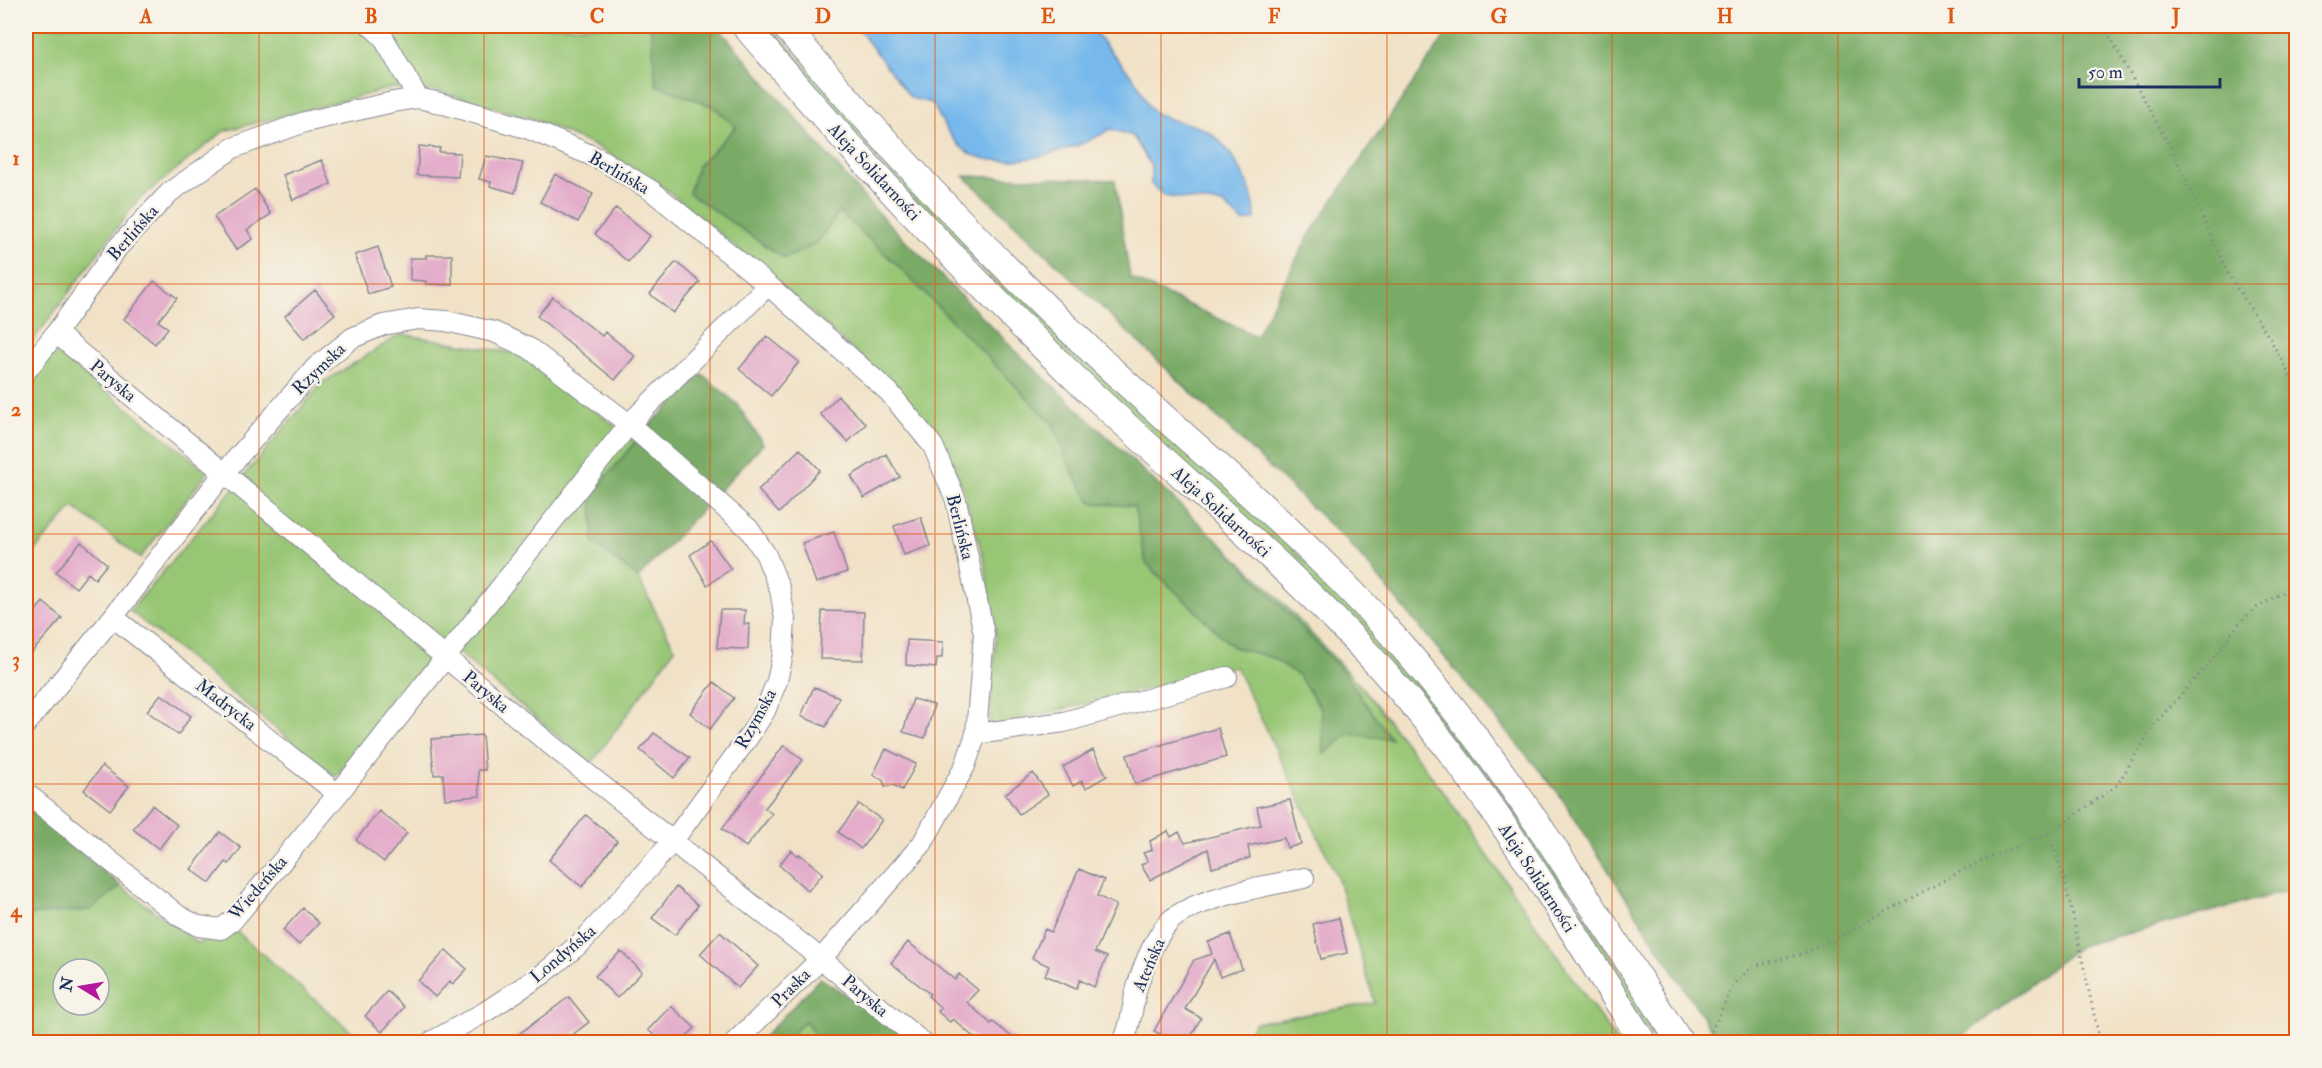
<svg xmlns="http://www.w3.org/2000/svg" width="2322" height="1068" viewBox="0 0 2322 1068" font-family="'IM FELL Double Pica',serif">
	<rect width="100%" height="100%" fill="#f7f3e8"/>
	<filter id="ink" filterUnits="userSpaceOnUse"><feTurbulence type="fractalNoise" baseFrequency=".0167" numOctaves="2"/><feDisplacementMap in="SourceGraphic" scale="12" xChannelSelector="R" yChannelSelector="G"/><feConvolveMatrix kernelMatrix="1 2 1 2 8 2 1 2 1" color-interpolation-filters="sRGB"/></filter>
	<filter id="wash" filterUnits="userSpaceOnUse"><feTurbulence type="fractalNoise" baseFrequency=".008" numOctaves="4" result="noise"/><feDisplacementMap in="SourceGraphic" scale="24" xChannelSelector="R" yChannelSelector="G"/><feGaussianBlur stdDeviation="1.35" result="paint"/><feColorMatrix in="noise" values="0 0 0 0 0 0 0 0 0 0 0 0 0 0 0 0 0 1.4 0 .05"/><feComposite in="paint" operator="in"/></filter>
	<g filter="url(#wash)">
		<rect width="100%" height="100%" fill="#f1e2c7"/>
		<path fill="#98c674" stroke="#5a7a69" stroke-width="1.5" fill-rule="evenodd" d="M26,26H682L827,182L1268,587L1366,692L1443,791L1617,1042H1247L1254,1023L1375,1003L1337,876L1236,667L989,727L996,635L984,559L959,477L917,409L777,281L656,181L599,148L533,119L439,91L392,88L224,131L137,201L26,350Z
			M758,26H771L803,62L1374,630L1490,772L1668,1042H1655L1505,811L1084,372L926,214Z
			M401,334L525,355L635,442L593,494L618,561L638,578L675,649L591,764L445,642L336,777L130,611L322,383Z
			M54,350L208,472L140,558L73,507L35,550L26,544V390Z
			M26,806L121,886L197,943L234,929L363,1042H26ZM63,969H99V1005H63Z
			M806,1020L819,1042H783Z"/>
		<path fill="#7aab66" stroke="#4a6d62" stroke-width="1.5" d="M648,26H717L873,208L1017,352L1237,559L1342,670L1391,739L1349,734L1324,754L1321,709L1299,676L1273,658L1233,647L1146,563L1134,506L1092,503L1072,472L1052,423L894,262L839,212L817,243L785,259L689,193L697,167L736,127L714,107L656,85L651,30Z
			M1440,26H2296V889L2080,946L1955,1042H1719L1559,794L1351,545L964,176L1115,180L1130,278L1256,336L1308,237L1445,36Z
			M702,374L737,404L763,444L638,578L593,543L592,494L647,428Z
			M26,806L121,886L90,910L28,915L26,913Z
			M820,978L889,1023L913,1042H819L806,1021L783,1042H759Z"/>
		<path fill="#77b9ec" stroke="#4974a5" stroke-width="1.5" d="M856,26H1091C1104,47 1123,63 1137,83C1143,91 1145,105 1153,111C1168,123 1189,121 1205,130C1230,143 1256,191 1255,219L1243,222L1223,204L1164,196L1151,184V166L1133,136L1110,129C1080,150 999,174 966,151C950,140 941,119 932,103L911,98Z"/>
		<g id="blocks">
			<path fill="#e4adcb" d="M419,146L440,148L439,152L460,153L458,177L417,175Z
				M486,156L523,163L515,193L490,186L491,182L479,179Z
				M322,160L331,184L293,200L283,175Z
				M555,174L593,194L578,222L540,202Z
				M255,189L271,214L247,230L253,239L236,250L214,217Z
				M616,208L650,236L628,262L595,234Z
				M378,247L391,287L368,294L355,255Z
				M426,255H452V285L426,284V281L410,280V258H426Z
				M676,262L700,282L673,313L650,294Z
				M154,281L177,298L158,321L168,328L155,344L124,319Z
				M315,290L335,314L304,339L285,316Z
				M553,297L602,336L605,332L635,356L615,380L537,316Z
				M767,336L799,362L771,396L739,369Z
				M838,396L866,424L848,442L820,414Z
				M800,449L820,470L779,513L758,490Z
				M886,454L900,477L864,498L851,476Z
				M921,517L930,546L904,555L894,526Z
				M834,532L847,572L816,583L802,543Z
				M711,541L731,569L707,585L690,555Z
				M81,542L107,564L95,579L88,573L76,588L56,572Z
				M43,602L62,618L26,659V622Z
				M720,610H745L744,624H749L748,649L717,648Z
				M822,611L864,612L863,660L820,659Z
				M907,640L943,642L942,658H937L936,668L906,665Z
				M714,682L734,698L710,729L690,713Z
				M814,687L839,697L826,727L801,716Z
				M161,694L191,716L178,735L147,711Z
				M913,699L934,705L925,738L903,732Z
				M1218,728L1226,757L1135,784L1127,755Z
				M654,733L690,758L674,778L640,750Z
				M482,735L485,770H478L480,796L445,799L443,774L434,775L431,739Z
				M784,745L803,760L765,808L772,814L746,847L722,829Z
				M886,749L916,764L902,790L893,785L885,787L883,780L873,775Z
				M1093,750L1107,776L1086,788L1082,781L1073,786L1063,767Z
				M102,766L129,786L110,810L84,790Z
				M1033,773L1048,794L1019,814L1005,794Z
				M1290,800L1301,844L1287,848L1284,838L1248,846L1250,858L1212,868L1208,849L1150,880L1141,865L1148,861L1143,853L1152,850L1150,841L1168,831L1171,837L1179,832L1185,843L1261,825L1257,807Z
				M859,804L882,820L861,849L838,832Z
				M152,805L177,825L159,849L133,829Z
				M379,811L407,833L384,862L356,840Z
				M586,815L617,841L582,887L549,860Z
				M220,832L241,848L229,864L226,862L210,883L191,869Z
				M791,850L798,856L799,854L823,873L808,891L779,865Z
				M1079,869L1104,880L1097,896L1116,905L1095,952L1107,957L1094,987L1080,980L1076,989L1045,975L1049,966L1032,958L1045,929L1051,932Z
				M676,887L698,905L675,935L652,918Z
				M303,908L319,923L299,945L283,930Z
				M1339,918L1347,953L1321,959L1313,924Z
				M720,932L758,966L738,988L700,954Z
				M1230,934L1242,969L1220,977L1214,959L1185,1009L1201,1018L1188,1042H1175L1154,1031L1194,960L1212,954L1208,942Z
				M908,942L955,980L959,974L978,990L967,1002L991,1024L993,1022L1018,1042H979L953,1019L950,1022L938,1012L941,1008L928,996L930,994L891,963Z
				M446,950L467,969L453,984L450,981L435,997L418,981Z
				M621,951L642,972L617,998L595,976Z
				M387,991L404,1007L382,1032L365,1016Z
				M569,997L589,1022L563,1042H508Z
				M671,1006L695,1028L681,1042H662L648,1030Z"/>
		</g>
	</g>
	<g filter="url(#ink)">
		<use href="#blocks" fill-opacity="0" stroke="#868892" stroke-width="1.5"/>
		<g fill="none" stroke-linecap="round" stroke-linejoin="round">
			<g stroke="#868892" stroke-width="22">
				<path id="minor" d="M371,26L383,37L418,98
					M56,333L547,742L821,959L922,1042
					M26,371L56,333L118,247L170,192L233,148L305,122L393,102L418,98L440,103L529,129L600,159L652,191L768,285L889,392L933,446L956,500L984,634L976,734L965,766L922,844L821,959L735,1042
					M113,617L338,794
					M26,724L113,617L224,473L316,367L352,338L383,325L418,319L446,321L494,332L529,348L629,424L749,529L766,555L780,590L785,619L783,654L777,681L765,711L747,739L673,841L583,941L543,974L485,1012L431,1042
					M976,734L1064,722L1227,677
					M26,793L179,916L198,926L221,929L233,920L338,794L629,424L768,285
					M1123,1042C1132,1025 1132,1003 1138,984C1144,964 1155,938 1169,922C1192,898 1271,885 1304,878"/>
			</g>
			<g stroke="#868892" stroke-width="28">
				<path id="major" d="M745,26C849,149 960,268 1077,380C1183,480 1297,572 1394,683C1490,792 1565,920 1643,1042
					M785,26C883,142 988,254 1099,358C1194,447 1296,529 1383,625C1499,752 1587,899 1680,1042"/>
			</g>
			<path stroke="#868892" stroke-width="3" stroke-dasharray="1.5 4.5" stroke-linecap="butt" d="M2104,26L2174,154L2228,274L2269,337L2296,387
				M2048,834L2061,868L2070,903L2100,1042
				M1710,1034L1724,1038L1730,1042
				M1702,1038L1710,1034L1734,984L1753,966L1801,954L1835,939L1978,862L2052,832L2117,785L2153,726L2212,660L2240,622L2256,608L2296,585"/>
			<use href="#minor" stroke="#fff" stroke-width="20"/>
			<use href="#major" stroke="#fff" stroke-width="26"/>
		</g>
	</g>
	<path fill="none" stroke="#de5710" stroke-width="1.5" stroke-opacity="0.55" d="M259,26V1042M484,26V1042M710,26V1042M935,26V1042M1161,26V1042M1387,26V1042M1612,26V1042M1838,26V1042M2063,26V1042M26,284H2296M26,534H2296M26,784H2296"/>
	<g text-anchor="middle" dominant-baseline="central" stroke-width="5" stroke-linejoin="round" paint-order="stroke">
		<g font-size="18" fill="#1b2f5e" stroke="#f7f3e8">
			<text transform="translate(874 172) rotate(47)">Aleja Solidarności</text>
			<text transform="translate(619 173) rotate(30)">Berlińska</text>
			<text transform="translate(133 233) rotate(-49)">Berlińska</text>
			<text transform="translate(319 369) rotate(-44)">Rzymska</text>
			<text transform="translate(113 381) rotate(40)">Paryska</text>
			<text transform="translate(1221 512) rotate(42)">Aleja Solidarności</text>
			<text transform="translate(960 527) rotate(76)">Berlińska</text>
			<text transform="translate(486 692) rotate(40)">Paryska</text>
			<text transform="translate(226 705) rotate(38)">Madrycka</text>
			<text transform="translate(756 719) rotate(-61)">Rzymska</text>
			<text transform="translate(1537 878) rotate(57)">Aleja Solidarności</text>
			<text transform="translate(258 888) rotate(-49)">Wiedeńska</text>
			<text transform="translate(563 954) rotate(-40)">Londyńska</text>
			<text transform="translate(1149 965) rotate(-67)">Ateńska</text>
			<text transform="translate(791 988) rotate(-45)">Praska</text>
			<text transform="translate(865 996) rotate(40)">Paryska</text>
		</g>
	</g>
	<rect width="2322" height="1068" fill="none" stroke="#f7f3e8" stroke-width="66"/>
	<g transform="translate(81 987) rotate(281)"><circle r="28" fill="#f7f3e8" stroke="#9fa5b1" stroke-width="1.5"/>
	<path d="M0-4.5L10 22L0 15L-10 22Z" fill="#b5179e"/>
	<text y="-9" font-size="16" font-weight="bold" text-anchor="middle" fill="#1b2f5e">N</text>
	</g>
	<path d="M2079 78v9h141v-9" fill="none" stroke="#1b2f5e" stroke-width="3"/>
	<text x="2088" y="78" font-size="18" fill="#1b2f5e" stroke="#f7f3e8" stroke-width="4.5" paint-order="stroke">50 m</text>
	<rect x="33" y="33" width="2256" height="1002" fill="none" stroke="#de5710" stroke-width="2"/>
	<g font-size="20" text-anchor="middle" font-weight="bold" fill="#de5710">
		<text x="146" y="23">A</text>
		<text x="371" y="23">B</text>
		<text x="597" y="23">C</text>
		<text x="823" y="23">D</text>
		<text x="1048" y="23">E</text>
		<text x="1274" y="23">F</text>
		<text x="1499" y="23">G</text>
		<text x="1725" y="23">H</text>
		<text x="1951" y="23">I</text>
		<text x="2176" y="23">J</text>
		<text x="16" y="165">1</text>
		<text x="16" y="416">2</text>
		<text x="16" y="666">3</text>
		<text x="16" y="917">4</text>
	</g>
</svg>
